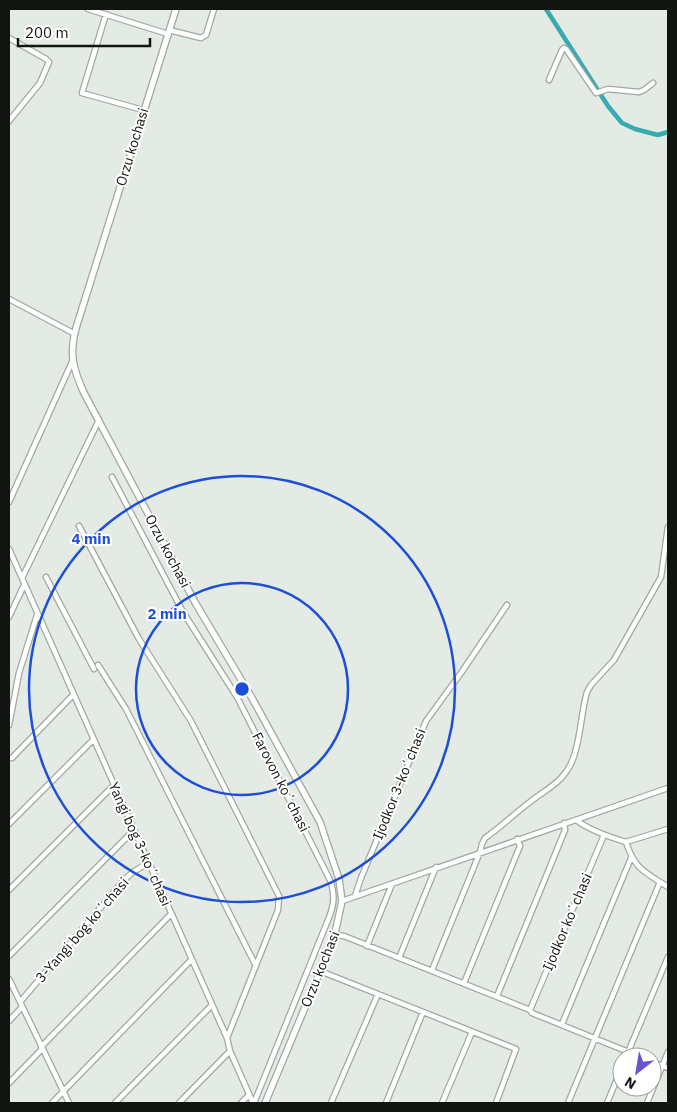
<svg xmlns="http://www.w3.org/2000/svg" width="677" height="1112" viewBox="0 0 677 1112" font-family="'IBM Plex Sans',sans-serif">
	<rect width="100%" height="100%" fill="#e4eae4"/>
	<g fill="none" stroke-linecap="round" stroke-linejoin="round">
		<path stroke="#36abb1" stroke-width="4.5" d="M546,9L608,106L622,123L635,129L658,135L668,132"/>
		<g stroke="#a1a7a1" stroke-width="7">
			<path id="minor" d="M88,9L168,34
				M106,14L82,93L143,110
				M169,30L201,38L206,35L214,9
				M9,38L46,59L49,62L40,83L9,121
				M549,80L562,50L564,48L566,49L596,93L608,89L639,92L644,90L653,83
				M9,299L75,334
				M112,477L183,612L237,697L331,882C335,898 334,905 328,920L254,1103
				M9,502L72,362
				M79,526L139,639L191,721L279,896L278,910L227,1038
				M9,549L227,1038L230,1051L253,1103
				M46,577L94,669
				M22,578L99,420
				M9,617L24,585
				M98,665L126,709L256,966
				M9,725L19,673L37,615
				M9,758H12L73,695
				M576,820C591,831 609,837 626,842C635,870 645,872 668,887
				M9,824L93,740
				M626,842L668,829
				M9,890L113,786
				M355,896L361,878L426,721L461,673L507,605
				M342,901L668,788
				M335,935L344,936L530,1010L532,1013L641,1057
				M367,946L392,884
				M9,956L133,831
				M399,958L436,867
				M432,970L480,852L482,844L485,838C501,827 515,813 530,802C549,787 566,781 574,756C581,735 581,713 587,692L591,685L614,660L661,577L668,527
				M320,971L516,1049L496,1103
				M9,979L69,1103
				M464,983L520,846L517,839
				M497,996L565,830L564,823
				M20,1002L124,880L133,872L148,863
				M530,1010L604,835
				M9,1021L22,1007
				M562,1024L631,858
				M41,1047L171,914
				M626,1057L668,957
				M652,1062L668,1068
				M9,1083L42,1049
				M52,1103L191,960
				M115,1103L212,1005
				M179,1103L230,1051
				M241,1103L249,1095
				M331,1103L378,994
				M386,1103L423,1012
				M442,1103L472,1032
				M568,1103L660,882
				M607,1103L622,1067
				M647,1103L668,1052"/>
		</g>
		<g stroke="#a1a7a1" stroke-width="8">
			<path id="major" d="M176,9L76,328C69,354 73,369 84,393L196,604L252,698L320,822L339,879L342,901L334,938L265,1103"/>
		</g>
		<use href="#minor" stroke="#fff" stroke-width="4.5"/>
		<use href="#major" stroke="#fff" stroke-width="5.5"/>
	</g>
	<g fill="none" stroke="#1d4ed8" stroke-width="2.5">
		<circle cx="242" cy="689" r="106"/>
		<circle cx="242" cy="689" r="213"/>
	</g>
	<g text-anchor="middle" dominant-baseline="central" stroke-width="4" stroke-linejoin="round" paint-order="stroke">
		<g font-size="14" fill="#121412" stroke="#fff">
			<text transform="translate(132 147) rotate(-73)">Orzu kochasi</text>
			<text transform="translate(168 551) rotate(62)">Orzu kochasi</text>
			<text transform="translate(281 782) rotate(63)">Farovon koʻchasi</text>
			<text transform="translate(399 784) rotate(-68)">Ijodkor 3-koʼchasi</text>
			<text transform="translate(140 844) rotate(66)">Yangi bog 3-koʼchasi</text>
			<text transform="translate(567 922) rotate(-67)">Ijodkor koʻchasi</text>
			<text transform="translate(82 930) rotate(-49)">3-Yangi bog koʼchasi</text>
			<text transform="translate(320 969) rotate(-68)">Orzu kochasi</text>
		</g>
	</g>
	<circle cx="242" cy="689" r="8" fill="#1d4ed8" stroke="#fff" stroke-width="2.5"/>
	<g font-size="15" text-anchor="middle" font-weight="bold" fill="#1d4ed8" stroke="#fff" stroke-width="4" stroke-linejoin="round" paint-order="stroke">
		<text x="91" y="544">4 min</text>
		<text x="167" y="619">2 min</text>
	</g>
	<rect width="677" height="1112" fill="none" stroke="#121412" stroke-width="20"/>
	<g transform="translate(637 1072) rotate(211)"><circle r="24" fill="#ffffff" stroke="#a0a1a0"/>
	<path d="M0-4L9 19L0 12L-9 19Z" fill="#6556cf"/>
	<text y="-8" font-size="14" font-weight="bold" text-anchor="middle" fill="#121412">N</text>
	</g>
	<path d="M18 38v8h132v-8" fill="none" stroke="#121412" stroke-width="2.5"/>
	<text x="25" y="38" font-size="15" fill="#121412" stroke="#ffffff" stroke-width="4" paint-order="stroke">200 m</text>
</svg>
